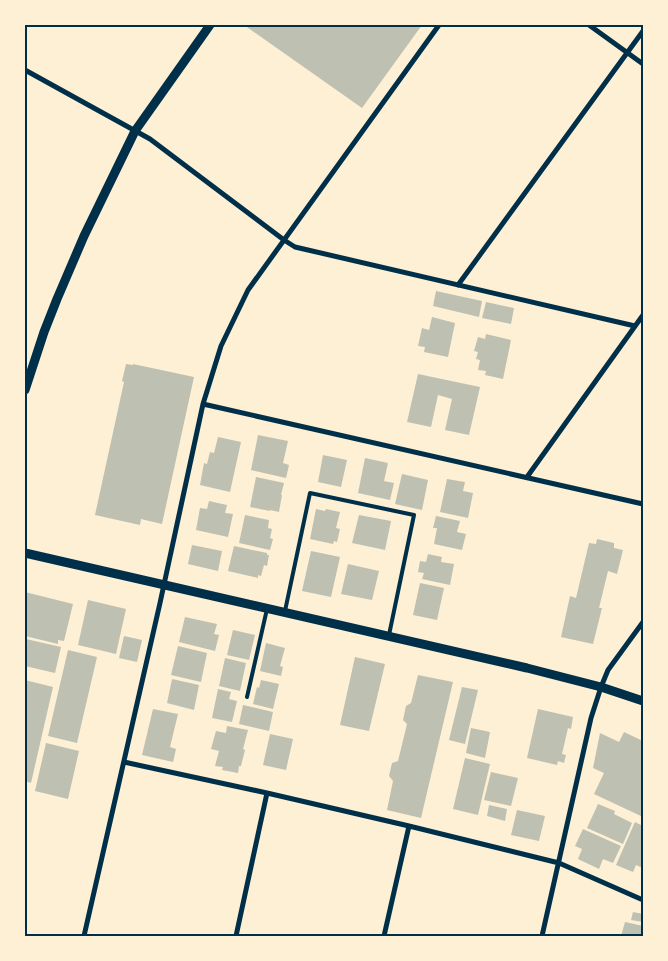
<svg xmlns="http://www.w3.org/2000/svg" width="668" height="961" viewBox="0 0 668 961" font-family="Rubik,sans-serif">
	<rect width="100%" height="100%" fill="#fdf0d5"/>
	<path fill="#bec0b2" d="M244,25H422L362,108Z
		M436,291L482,301L479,317L433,306Z
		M486,302L514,308L511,324L482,318Z
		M432,317L455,323L448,357L424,352L425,347L418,346L422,328L429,330Z
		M486,334L511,340L503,379L485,375L486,371L478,370L480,360L476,359L478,352L474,351L478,337L485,339Z
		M126,364L133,365V364L194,377L162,524L141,519L140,525L95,515L124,382L122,381Z
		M418,374L480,387L469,435L445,430L452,399L438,395L431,427L407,422Z
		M258,435L288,441L283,463L289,465L286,478L251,470Z
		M218,437L241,442L230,492L200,485L204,463L207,464L210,452L214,453Z
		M323,455L347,460L341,487L318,482Z
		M365,458L388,463L384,481L394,483L390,500L358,493Z
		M402,474L428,480L422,510L395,504Z
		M256,477L284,483L281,495H282L279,512L270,510V511L250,507Z
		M447,479L465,482L463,491L473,493L468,518L440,512Z
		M209,501L227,505L225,513L233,514L228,537L196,530L200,508L207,509Z
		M316,509L325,511L326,509L340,512L336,528L340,529L337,542L334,541L333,544L310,539Z
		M245,515L269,520L268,528L272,529L270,538L273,539L270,550L239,543Z
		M359,515L391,521L385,550L352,543Z
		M436,516L460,521L457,532L466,534L462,550L434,544L437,528H433Z
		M597,539L614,543V548L623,550L617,574L608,571L599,608H602L593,644L561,637L570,596L576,598L589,543L596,544Z
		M192,545L222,551L218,571L188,564Z
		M234,546L267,553V555H269L267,566L264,565L261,576L258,575V578L228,571Z
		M311,551L340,557L331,597L302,591Z
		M428,554L442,557L441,562L454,564L450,585L422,579L424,573L418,572L420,561L426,562Z
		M348,564L379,571L372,600L341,594Z
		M420,583L444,588L437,620L413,615Z
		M25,592L73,604L64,641L58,640V644L25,636Z
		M88,600L126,609L116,654L78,645Z
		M185,617L217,624L214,634L219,635L215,651L179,642Z
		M233,630L255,635L249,660L227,655Z
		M124,636L142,640L137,662L119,658Z
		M26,639L61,647L55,673L25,666V645Z
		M266,643L285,648L280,666L283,667L281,676L260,671Z
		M178,646L207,653L201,682L171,675Z
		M68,650L97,657L77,743L48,736Z
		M355,657L385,664L369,731L340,725Z
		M225,658L246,663L240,691L219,686Z
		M418,675L453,682L421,818L387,810L393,781L389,776L392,763L398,761L407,724L403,720L406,706L411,703Z
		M172,679L199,685L194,710L167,703Z
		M25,680L53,687L31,783L25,781Z
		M261,680L279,684L273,709L253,704L257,687L259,688Z
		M462,687L478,690L465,744L449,740Z
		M218,689L231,692L229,699L237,701L232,722L212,718Z
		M243,705L273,712L269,731L239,724Z
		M153,709L178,714L170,747L176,749L173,762L142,755Z
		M538,709L573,717L571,729L568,728L562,754L566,755L564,763L558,761L557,765L527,758Z
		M227,726L248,730L243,749L245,750L241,766H239L238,773L222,770L223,767L215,766L219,751L211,749L216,731L226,733Z
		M471,728L490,732L485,758L466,753Z
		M624,732L643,741V817L594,794L604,773L593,768L600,733L619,742Z
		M270,734L293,739L286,770L263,765Z
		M46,743L79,751L68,799L35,791Z
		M465,758L490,764L478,815L453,809Z
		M491,772L518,778L511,806L484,800Z
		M598,804L615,811L614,814L632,823L623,844L587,828Z
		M489,805L507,809L505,821L487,816Z
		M517,810L545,816L539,841L511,835Z
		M635,822L643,826V868L636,865L633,872L616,865Z
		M583,829L621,846L613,863L603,859L599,869L578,859L582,849L575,846Z
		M633,912L643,914V922L631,920Z
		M625,922L643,926V936H621Z"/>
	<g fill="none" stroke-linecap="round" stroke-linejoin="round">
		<path stroke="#003049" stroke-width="4" d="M285,611L310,493L414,515L389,635
			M247,697L267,609"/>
		<path stroke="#003049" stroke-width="5" d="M589,25L643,64
			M25,70L150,139L284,240L295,247L635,326
			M458,285L643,31
			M203,404L643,504
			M527,477L643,315
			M124,762L267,793L409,826L559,863L643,900
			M84,936L160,603L203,404L221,346L248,290L439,25
			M236,936L267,793
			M384,936L409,826
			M542,936L591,718L601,687L608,670L643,622"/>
		<path stroke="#003049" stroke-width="9" d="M25,390L44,332L57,299L84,236L135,131L210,25
			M25,553L527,668L601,687L643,701"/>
	</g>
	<rect width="668" height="961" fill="none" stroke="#fdf0d5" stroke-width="52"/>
	<rect x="26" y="26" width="616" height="909" fill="none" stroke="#003049" stroke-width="2"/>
</svg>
